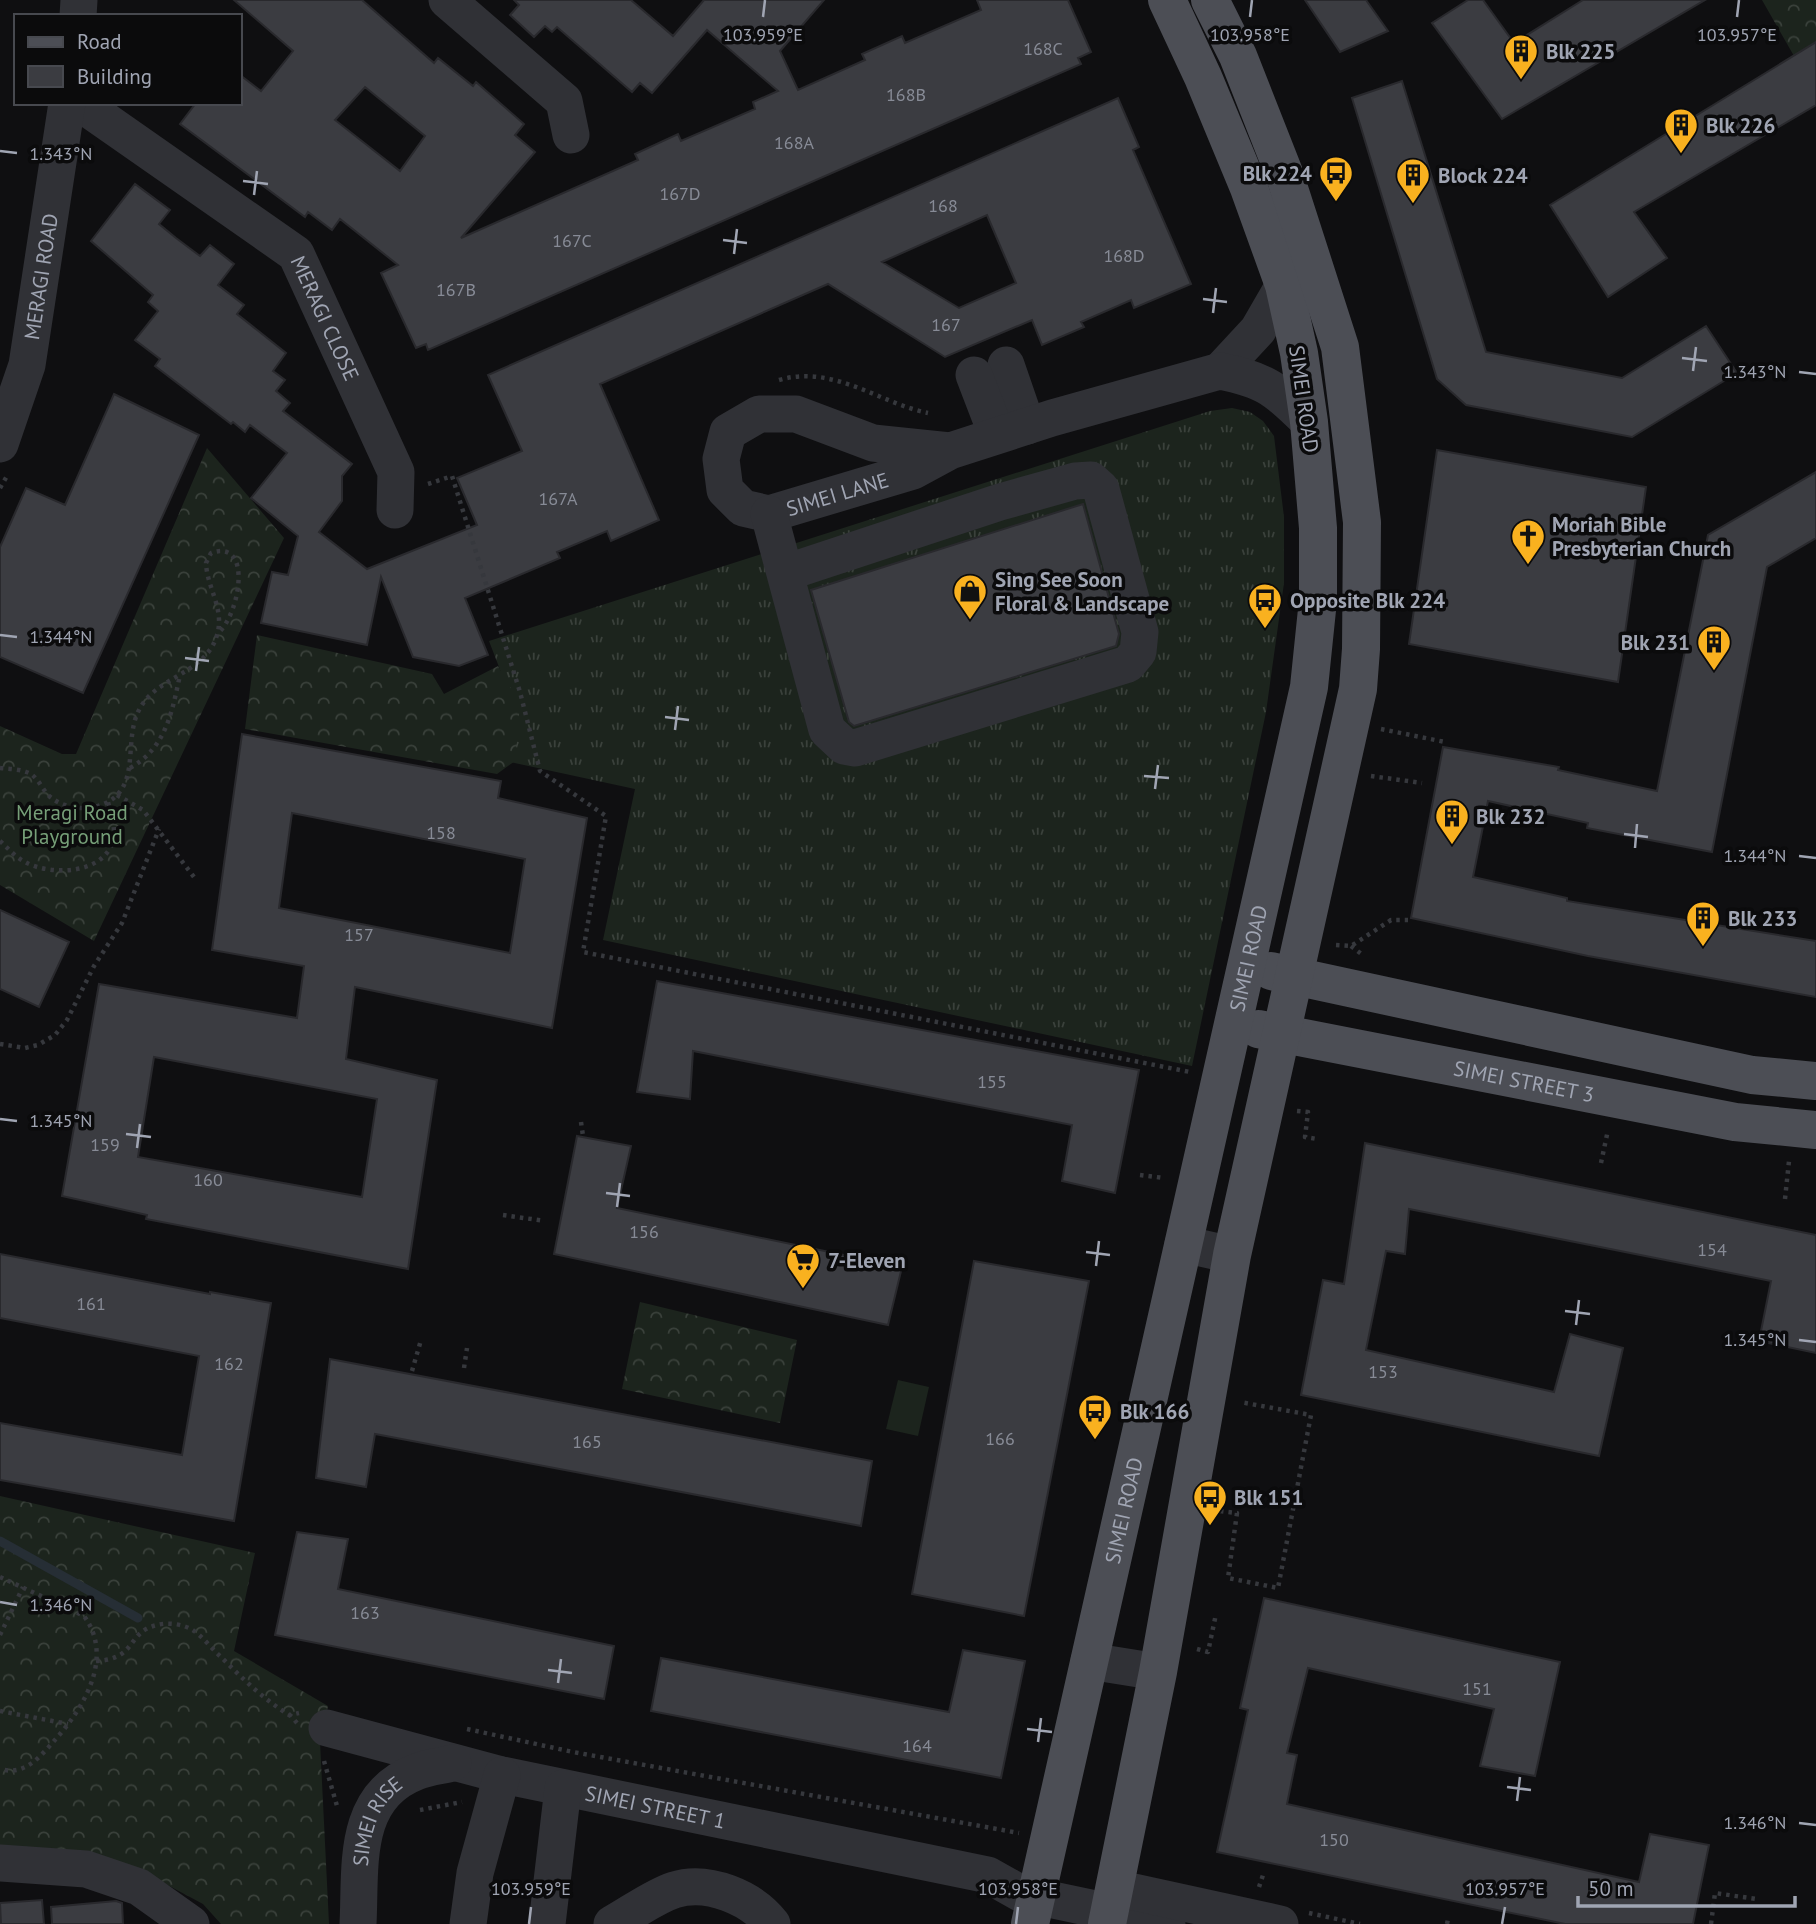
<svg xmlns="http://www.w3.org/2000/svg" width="1816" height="1924" viewBox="0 0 1816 1924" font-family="'PT Sans',sans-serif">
	<defs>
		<pattern id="grass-tufts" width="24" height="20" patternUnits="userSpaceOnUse" patternTransform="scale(1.75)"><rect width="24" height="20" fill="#1c241d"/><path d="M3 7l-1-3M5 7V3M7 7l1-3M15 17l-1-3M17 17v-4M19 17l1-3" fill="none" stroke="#3a413b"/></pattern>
		<pattern id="forest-crowns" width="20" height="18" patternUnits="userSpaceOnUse" patternTransform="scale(1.75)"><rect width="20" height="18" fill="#1c241d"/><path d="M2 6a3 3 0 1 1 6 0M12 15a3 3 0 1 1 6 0" fill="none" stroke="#3a413b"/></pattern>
	</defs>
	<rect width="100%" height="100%" fill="#0f0f11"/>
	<path fill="url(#grass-tufts)" d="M1232,408L1250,412L1263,421L1274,436L1284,517V583L1266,712L1192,1066L603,940L635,789L487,757L504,680L489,641L1210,411Z"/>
	<path fill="url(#forest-crowns)" d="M1762,0H1816V42L1794,56Z
		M207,448L284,538L94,941L0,885V726L62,754H76Z
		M257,635L432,674L444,694L498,666L520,704L515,761L497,774L245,729Z
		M640,1302L797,1340L780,1423L622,1389Z
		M0,1496L255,1553L234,1651L328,1706L320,1742L329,1924H221L203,1904L134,1867L0,1856Z"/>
	<path fill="#1c241d" d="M898,1380L929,1387L918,1436L886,1429Z"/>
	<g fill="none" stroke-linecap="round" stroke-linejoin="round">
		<path stroke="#262e35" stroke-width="9" d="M0,1541L138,1618"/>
	</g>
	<path fill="#3b3c41" stroke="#29292d" stroke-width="2" fill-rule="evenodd" d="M234,0H362L434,63L438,58L473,86L476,82L524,124L515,135L535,152L461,238L638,160L635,154L678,134L681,141L755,109L753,102L778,91L707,30L652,93L640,83L632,92L557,27L552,32L545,26L534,37L510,15L519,5L514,0H631L673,36L704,0H824L780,51L798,90L865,60L862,54L902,36L905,43L981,10L977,0H1068L1091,52L1078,58L1081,64L428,350L426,344L416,348L381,273L398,265L340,219L332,230L308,212L305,217L180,124L196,103H240V75L261,91L293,51ZM365,87L425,136L400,171L335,120Z
		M1305,0H1366L1388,31L1340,52Z
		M1468,0H1483L1514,43L1583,0H1705L1502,119L1432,23Z
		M1816,42V105L1634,212L1667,258L1608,297L1550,205Z
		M1402,81L1486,352L1622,378L1706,326L1737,373L1632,437L1466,405L1437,379L1352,98Z
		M1118,98L1139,147L1133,150L1191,284L1134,308L1131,300L1081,322L1084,327L1042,345L1032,320L945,357L828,284L600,384L659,520L611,541L607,531L557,552L560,558L465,598L488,655L459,666L413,657L381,577L367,645L261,623L272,572L288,575L298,536L251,498L287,453L250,425L245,432L233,422L231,424L155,366L160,359L135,340L158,311L148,302L153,295L91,241L135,184L170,210L159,224L176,238L200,256L210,245L234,264L218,285L244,305L237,314L286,353L273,371L285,380L276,391L290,403L283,411L352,464L342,476V501L319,532L367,569L477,525L457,478L522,451L488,375ZM987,215L1016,283L959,308L882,262Z
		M114,394L199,435L83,693L0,657V547L26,488L65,505Z
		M1437,450L1646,487L1618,682L1409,644Z
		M1816,472V538L1767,567L1712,852L1587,828L1588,823L1488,801L1473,877L1567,898V901L1816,941V997L1588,956L1411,918L1443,747L1559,767L1558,770L1657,791L1708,535Z
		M1083,504L1119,634L1116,646L854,726L849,722L811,590Z
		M242,734L501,781L498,798L587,818L552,1028L355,987L346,1059L437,1080L408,1269L146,1219L147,1215L62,1196L99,984L297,1018L304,966L212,950ZM292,813L525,859L510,953L279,908ZM154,1057L377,1099L362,1197L138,1157Z
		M0,910L69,942L39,1007L0,989Z
		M657,981L1139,1070L1115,1193L1062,1181L1072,1125L693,1051L690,1099L637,1092Z
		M577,1136L631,1146L617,1208L902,1267L888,1325L554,1254Z
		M1365,1143L1816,1235V1353L1759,1341L1771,1281L1409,1209L1405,1254L1386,1251L1366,1350L1554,1392L1570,1334L1623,1348L1599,1456L1301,1395L1323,1280L1344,1284Z
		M0,1254L210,1294V1292L271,1303L234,1521L0,1480V1423L182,1455L199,1356L0,1318Z
		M974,1261L1089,1281L1024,1616L912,1594Z
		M330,1359L872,1461L861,1526L375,1434L366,1487L316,1478Z
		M297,1532L348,1539L338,1589L614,1646L604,1699L275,1635Z
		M1264,1598L1560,1662L1535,1776L1480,1766L1494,1709L1308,1668L1287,1753L1297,1755L1287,1804L1639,1882L1650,1834L1709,1845L1693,1924H1565L1217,1852L1248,1710L1240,1708Z
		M963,1650L1025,1661L1001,1778L651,1711L661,1658L949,1712Z
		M42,1900L44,1924H1L0,1903Z
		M116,1901L122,1903L123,1924H52L51,1907Z"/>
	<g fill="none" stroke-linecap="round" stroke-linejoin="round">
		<path stroke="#36383d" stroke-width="4.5" stroke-dasharray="3.5 5" stroke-linecap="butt" d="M779,380C833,364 879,403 928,413
			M428,484L452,476L520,692L540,771L606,816L583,952L1190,1072
			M0,488L7,476
			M1381,729L1445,742
			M0,768C10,769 22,769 31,774C38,779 42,788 48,795C61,807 81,811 98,806C144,792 122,742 139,710C156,676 206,674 217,635C225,609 207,588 206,563L211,553C254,538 239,616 218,633
			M130,768C166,748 172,712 180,675
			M1371,776L1422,783
			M117,795L143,810L194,877
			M0,841C8,848 15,857 25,862C50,876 106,875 113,839C116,827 111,814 108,802
			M1336,945L1351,946L1391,920H1408
			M1351,946L1364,956
			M0,1044L25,1048L38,1045L55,1035L67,1020L94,966L122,923L159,829
			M1297,1111L1308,1112L1305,1137L1317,1139
			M581,1122L583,1136
			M1601,1163L1608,1130
			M1140,1175L1164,1178
			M1785,1199L1789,1161
			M503,1215L545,1221
			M464,1368L467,1348
			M412,1371L421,1340
			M1220,1511L1237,1513L1228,1578L1278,1588L1311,1415L1240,1402
			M0,1577L84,1616C115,1658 83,1709 54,1741C39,1758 24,1776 0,1769
			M0,1635L23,1587
			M1197,1649L1208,1652L1216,1614
			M96,1661C138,1659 126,1632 157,1625C168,1622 184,1624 194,1631C203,1637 212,1649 221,1657C243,1679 264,1700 291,1716
			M0,1711L68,1724
			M297,1723L290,1715L299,1713
			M467,1729L573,1752L1019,1833
			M324,1761L337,1806
			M420,1810L462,1802
			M1259,1887L1263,1875
			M1309,1913L1360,1924
			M1447,1924L1448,1919
			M1711,1924L1715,1893L1756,1899"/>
		<g stroke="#303136" stroke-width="37">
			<path d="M447,0L564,101L571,135"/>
			<path d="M78,16L79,0"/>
			<path id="s1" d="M80,103L296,254L396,472L395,510"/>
			<path d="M1006,365L1027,426"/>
			<path d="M1220,371L1258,330L1284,285"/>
			<path d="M974,375L997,435"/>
			<path id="s2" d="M0,444L27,365L67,103"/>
			<path id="s3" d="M950,451L873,443L796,414H759L728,432L721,459L725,490L743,508L769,514L913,471L950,451L1052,418L1220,371C1266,380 1277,390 1309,422"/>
			<path d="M769,514L827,730L844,746L855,748L1128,664L1138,652L1140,632L1101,489L1091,480L1075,481L1000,502L785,573"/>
			<path d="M1183,1244L1232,1255"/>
			<path d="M1089,1661L1158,1672"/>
			<path id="s4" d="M327,1728L502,1775L988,1875L1020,1893L1167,1924"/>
			<path d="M0,1863L86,1869L139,1887L191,1924"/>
			<path d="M1134,1892L1280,1924"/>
			<path id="s5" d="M358,1924C361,1868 351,1797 416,1772C428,1767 441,1766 453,1763"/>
			<path d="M468,1924L475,1873L502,1775"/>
			<path d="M547,1924L563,1788"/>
			<path d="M612,1924C632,1913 653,1897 674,1890C708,1879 752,1898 772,1924"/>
		</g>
		<g stroke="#4c4e55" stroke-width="38">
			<path d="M1271,971L1752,1075L1816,1081"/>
			<path id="s6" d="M1258,1029L1735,1122L1816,1130"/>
			<path id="s7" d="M1030,1924L1309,687L1318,600V528L1309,422L1299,353L1284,285L1249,188L1203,77L1167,0"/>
			<path d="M1107,1924L1158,1672L1232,1255L1358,689L1361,649L1362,522L1340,347L1284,173L1238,56L1210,0"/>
		</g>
	</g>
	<path fill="none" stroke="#a0a5b3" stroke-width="2.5" d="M763,17L765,0M1250,17L1252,0M1737,17L1739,0M0,151L17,153M243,181L268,184M254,195L257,171M723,240L747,243M734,254L737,229M1203,299L1227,302M1213,313L1216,288M1682,358L1707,361M1693,371L1696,347M1799,372L1816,374M0,635L17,637M185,658L209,661M196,671L199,647M665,717L689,720M675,730L678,706M1144,776L1169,778M1155,789L1158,765M1624,834L1648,837M1635,848L1637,824M1799,856L1816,858M0,1119L17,1121M126,1134L151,1137M137,1148L140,1124M606,1193L630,1196M617,1207L620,1183M1086,1252L1110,1255M1096,1266L1099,1241M1565,1311L1590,1314M1576,1325L1579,1300M1799,1340L1816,1342M0,1602L17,1605M548,1670L572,1673M558,1683L561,1659M1027,1729L1052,1732M1038,1742L1041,1718M1507,1787L1531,1790M1517,1801L1520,1777M1799,1823L1816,1825M529,1924L531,1907M1016,1924L1018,1907M1502,1924L1505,1907"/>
	<defs>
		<g id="building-pin" transform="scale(1.75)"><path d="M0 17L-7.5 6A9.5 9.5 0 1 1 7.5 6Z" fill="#f9b11f" stroke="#0b0b0c"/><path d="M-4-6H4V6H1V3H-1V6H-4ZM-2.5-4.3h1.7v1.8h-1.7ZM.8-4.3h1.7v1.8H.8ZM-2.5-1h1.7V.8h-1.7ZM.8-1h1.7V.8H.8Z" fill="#111"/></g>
		<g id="bus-pin" transform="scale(1.75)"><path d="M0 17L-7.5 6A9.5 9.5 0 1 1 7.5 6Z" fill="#f9b11f" stroke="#0b0b0c"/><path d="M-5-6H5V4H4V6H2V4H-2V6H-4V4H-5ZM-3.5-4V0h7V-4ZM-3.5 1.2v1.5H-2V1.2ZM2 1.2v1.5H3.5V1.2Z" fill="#111"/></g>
		<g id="church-pin" transform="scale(1.75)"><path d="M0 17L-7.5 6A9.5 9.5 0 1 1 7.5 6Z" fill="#f9b11f" stroke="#0b0b0c"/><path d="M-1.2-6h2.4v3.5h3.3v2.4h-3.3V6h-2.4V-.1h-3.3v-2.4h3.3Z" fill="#111"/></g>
		<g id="shop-pin" transform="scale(1.75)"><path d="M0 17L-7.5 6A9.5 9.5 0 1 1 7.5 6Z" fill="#f9b11f" stroke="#0b0b0c"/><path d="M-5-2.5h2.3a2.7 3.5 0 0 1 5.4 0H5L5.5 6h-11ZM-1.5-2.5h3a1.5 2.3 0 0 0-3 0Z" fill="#111"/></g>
		<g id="supermarket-pin" transform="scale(1.75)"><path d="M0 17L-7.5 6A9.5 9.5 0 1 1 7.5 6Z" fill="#f9b11f" stroke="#0b0b0c"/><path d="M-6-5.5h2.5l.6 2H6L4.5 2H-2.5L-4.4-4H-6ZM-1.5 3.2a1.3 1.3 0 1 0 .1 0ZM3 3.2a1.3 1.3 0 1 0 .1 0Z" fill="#111"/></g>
	</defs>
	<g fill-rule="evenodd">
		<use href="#building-pin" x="1521" y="51"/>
		<use href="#building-pin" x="1681" y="125"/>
		<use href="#bus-pin" x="1336" y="173"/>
		<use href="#building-pin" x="1413" y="175"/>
		<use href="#church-pin" x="1528" y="536"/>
		<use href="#shop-pin" x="970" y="591"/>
		<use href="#bus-pin" x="1265" y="600"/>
		<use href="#building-pin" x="1714" y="642"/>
		<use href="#building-pin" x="1452" y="816"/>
		<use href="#building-pin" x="1703" y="918"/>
		<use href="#supermarket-pin" x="803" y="1260"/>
		<use href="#bus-pin" x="1095" y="1411"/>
		<use href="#bus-pin" x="1210" y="1497"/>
	</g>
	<g text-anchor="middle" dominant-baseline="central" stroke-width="7" stroke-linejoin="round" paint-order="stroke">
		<g font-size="18" fill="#878b96">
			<text x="1043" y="48">168C</text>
			<text x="906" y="94">168B</text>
			<text x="794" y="142">168A</text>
			<text x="680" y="193">167D</text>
			<text x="943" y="205">168</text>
			<text x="572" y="240">167C</text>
			<text x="1124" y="255">168D</text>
			<text x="456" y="289">167B</text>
			<text x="946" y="324">167</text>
			<text x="558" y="498">167A</text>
			<text x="441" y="832">158</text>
			<text x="359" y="934">157</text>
			<text x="992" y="1081">155</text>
			<text x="105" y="1144">159</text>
			<text x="208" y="1179">160</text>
			<text x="644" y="1231">156</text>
			<text x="1712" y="1249">154</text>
			<text x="91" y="1303">161</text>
			<text x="229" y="1363">162</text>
			<text x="1383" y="1371">153</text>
			<text x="1000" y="1438">166</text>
			<text x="587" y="1441">165</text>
			<text x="365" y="1612">163</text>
			<text x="1477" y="1688">151</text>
			<text x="917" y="1745">164</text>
			<text x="1334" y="1839">150</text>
		</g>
		<g font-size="21" font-weight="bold" fill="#a0a5b3" stroke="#0b0b0c" text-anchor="start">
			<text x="1546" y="51">Blk 225</text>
			<text x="1706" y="125">Blk 226</text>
			<text x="1312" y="173" text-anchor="end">Blk 224</text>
			<text x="1438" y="175">Block 224</text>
			<text x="1552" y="524">Moriah Bible<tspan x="1552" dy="24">Presbyterian Church</tspan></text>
			<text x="995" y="579">Sing See Soon<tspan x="995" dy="24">Floral &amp; Landscape</tspan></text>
			<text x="1290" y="600">Opposite Blk 224</text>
			<text x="1690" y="642" text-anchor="end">Blk 231</text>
			<text x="1476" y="816">Blk 232</text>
			<text x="1728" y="918">Blk 233</text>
			<text x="828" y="1260">7-Eleven</text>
			<text x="1120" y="1411">Blk 166</text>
			<text x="1234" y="1497">Blk 151</text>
		</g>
		<g font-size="21" fill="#a0a5b3" stroke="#0b0b0c">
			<text stroke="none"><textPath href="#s2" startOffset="173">MERAGI ROAD</textPath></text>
			<text stroke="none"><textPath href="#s1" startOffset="334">MERAGI CLOSE</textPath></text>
			<text transform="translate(1304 399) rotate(82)">SIMEI ROAD</text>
			<text stroke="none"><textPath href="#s3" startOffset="415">SIMEI LANE</textPath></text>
			<text stroke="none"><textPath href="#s7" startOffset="990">SIMEI ROAD</textPath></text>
			<text stroke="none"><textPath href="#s6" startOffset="271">SIMEI STREET 3</textPath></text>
			<text stroke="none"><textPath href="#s7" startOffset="424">SIMEI ROAD</textPath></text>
			<text stroke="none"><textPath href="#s4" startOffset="338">SIMEI STREET 1</textPath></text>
			<text stroke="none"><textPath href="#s5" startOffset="107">SIMEI RISE</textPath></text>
		</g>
		<g font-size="21" fill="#769f78" stroke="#0b0b0c">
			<text x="72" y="812">Meragi Road<tspan x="72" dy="24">Playground</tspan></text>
		</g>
	</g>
	<g font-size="18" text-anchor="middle" fill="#a0a5b3" stroke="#0b0b0c" stroke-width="7" stroke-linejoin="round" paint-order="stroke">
		<text x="763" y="41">103.959°E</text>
		<text x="1250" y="41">103.958°E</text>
		<text x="1737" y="41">103.957°E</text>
		<text x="61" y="160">1.343°N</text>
		<text x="1755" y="378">1.343°N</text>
		<text x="61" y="643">1.344°N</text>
		<text x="1755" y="862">1.344°N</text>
		<text x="61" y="1127">1.345°N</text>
		<text x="1755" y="1346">1.345°N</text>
		<text x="61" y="1611">1.346°N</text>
		<text x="1755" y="1829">1.346°N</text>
		<text x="531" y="1895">103.959°E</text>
		<text x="1018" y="1895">103.958°E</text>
		<text x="1505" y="1895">103.957°E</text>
	</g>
	<rect x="14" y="14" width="228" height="91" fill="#0b0b0c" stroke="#47494f" stroke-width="2"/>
	<rect x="28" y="37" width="35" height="10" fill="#4c4e55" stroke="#47494f" stroke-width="2"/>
	<text x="77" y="49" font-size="21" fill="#a0a5b3">Road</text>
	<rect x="28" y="66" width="35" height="21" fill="#3b3c41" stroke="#47494f" stroke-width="2"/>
	<text x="77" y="84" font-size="21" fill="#a0a5b3">Building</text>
	<path d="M1578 1896v10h217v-10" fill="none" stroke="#a0a5b3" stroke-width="3.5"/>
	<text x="1588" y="1896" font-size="21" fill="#a0a5b3" stroke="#0b0b0c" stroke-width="5" paint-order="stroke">50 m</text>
</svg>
